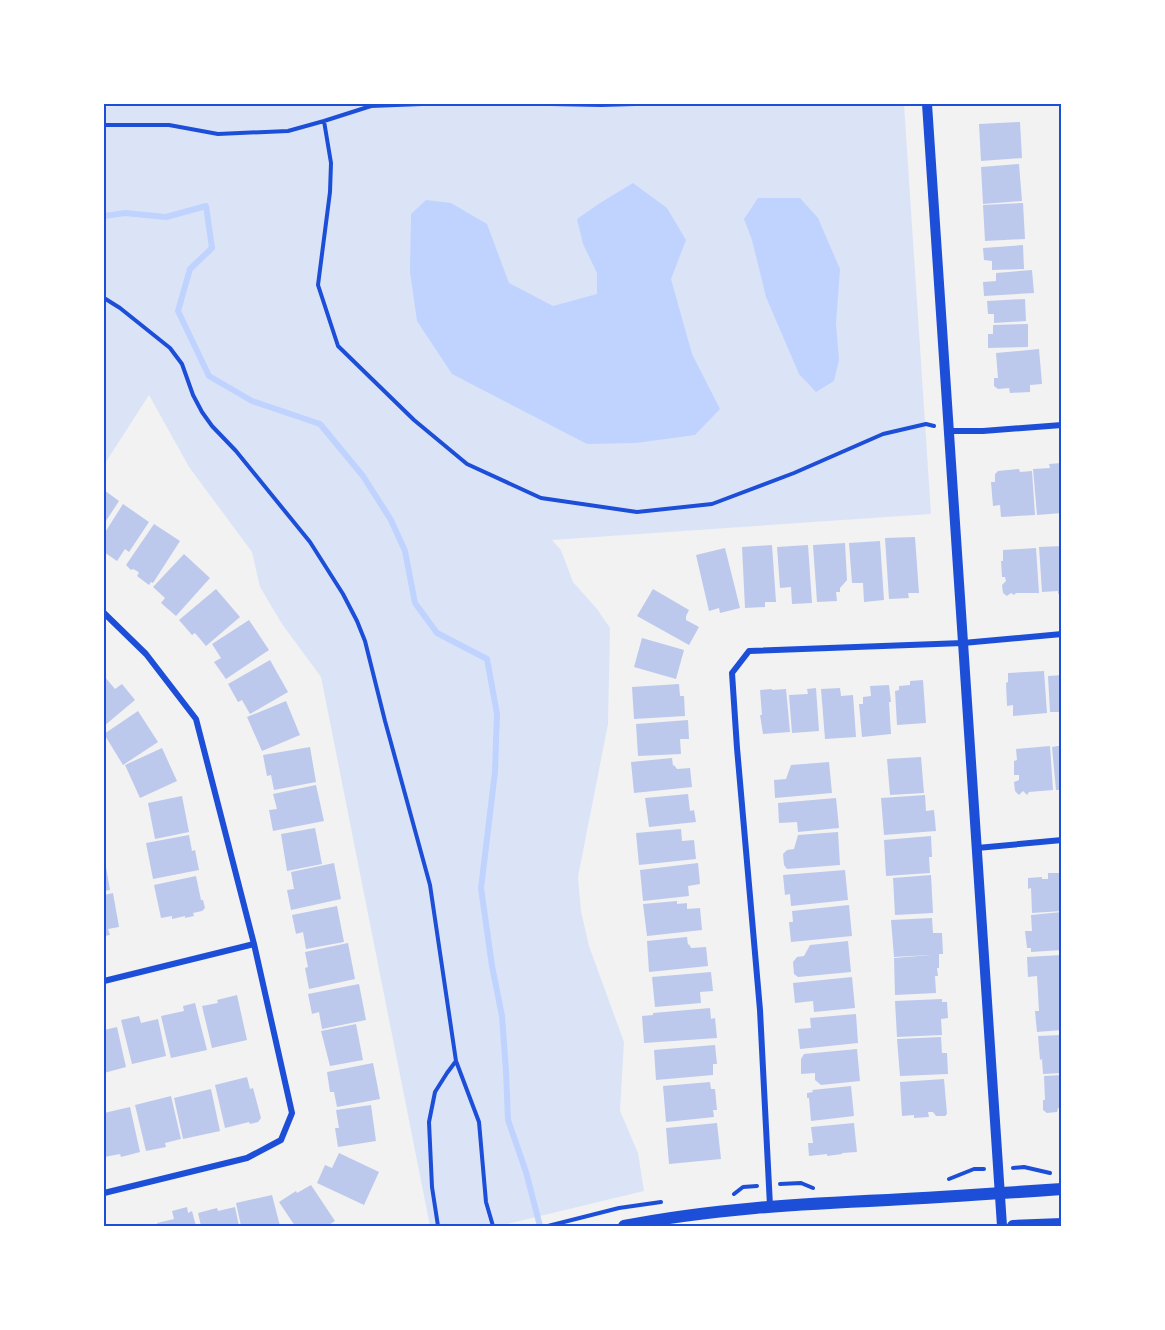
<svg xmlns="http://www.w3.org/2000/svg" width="1165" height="1330" viewBox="0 0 1165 1330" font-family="'Playfair Display',serif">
	<rect width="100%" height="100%" fill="#f2f2f2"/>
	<path fill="#dbe4f7" d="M141,104H904L931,514L552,540L561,550L573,582L597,609L610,628L608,724L578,877L581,911L589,946L624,1042L620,1111L638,1153L644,1191L499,1226H430L321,677L282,624L260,587L252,552L189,467L149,395L104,465V107Z"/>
	<path fill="#bfd3fe" d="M633,183L667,208L686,240L671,279L692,354L720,409L695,435L636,443L587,444L452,374L417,321L410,272L411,214L426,200L451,203L487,224L509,283L553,306L597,294V273L583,244L577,219L600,203Z
		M758,198H800L818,218L840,269L836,324L839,360L834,381L816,392L799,374L766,297L752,240L744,219Z"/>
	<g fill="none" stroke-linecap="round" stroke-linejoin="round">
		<path stroke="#bfd3fe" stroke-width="6" d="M104,216L125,213L166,217L206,206L212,248L190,269L178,311L209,376L252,401L320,424L363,476L391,520L405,551L415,603L437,633L487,659L497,714L495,772L481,888L492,966L502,1016L506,1071L508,1120L526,1172L540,1226"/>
	</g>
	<path fill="#bdc9ec" d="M1020,122L1022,158L981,161L979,124Z
		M1019,164L1022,201L983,204L981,167Z
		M1023,203L1025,239L985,241L983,205Z
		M1023,245L1024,269L992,270V261L984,260L983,248Z
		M1032,270L1034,293L984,296L983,282L996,281V273Z
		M1025,299L1026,321L994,323V314H988L987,301Z
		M1028,324V347L988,348V334H993V325Z
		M1039,349L1042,384L1030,385V392L1010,393L1009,388L998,389L994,386V378H998L996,353Z
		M1062,463V513L1037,515L1033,469L1050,468L1049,464Z
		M1019,469L1020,472L1032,471L1035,515L1001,517L1000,505L993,506L991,482H995V474L998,471Z
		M104,490L119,501L104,524Z
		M123,504L149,522L129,552L125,549L117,561L104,552V534Z
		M154,524L180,541L153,583L151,582L149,585L137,576L139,573L137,571L133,569L131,570L126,565Z
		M915,537L919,593H908L909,598L889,599L885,538Z
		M880,541L884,600L864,602L863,583H852L849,543Z
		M845,543L847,580L840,588V592H836L837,601L817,602L813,545Z
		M772,545L776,602H765V607L745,608L742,547Z
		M808,545L812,603L792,604L791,587L780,588L777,547Z
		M1062,546V594H1058V591L1042,592L1039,547Z
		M725,548L740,608L720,613L719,608L709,611L696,555Z
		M1036,548L1039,593H1016L1014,595L1011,593L1007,596L1003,593L1002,585L1006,581L1005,577H1002L1001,561H1003V550Z
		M184,554L210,578L176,616L161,603L165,598L153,587Z
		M216,589L240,617L206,646L195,633L192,635L179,620Z
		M653,589L689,610L686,616V620L699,627L689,645L637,616Z
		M249,620L269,650L226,679L214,662L221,658L212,644Z
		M642,638L684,650L676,679L634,667Z
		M270,660L288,692L250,714L242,700L238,702L228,684Z
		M1044,671L1047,713L1013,716V705L1007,706L1006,683L1008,682V673Z
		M1062,675V712H1050L1048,676Z
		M105,677L115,689L122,684L135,700L104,726V679Z
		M923,680L926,723L897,725L895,691L899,690V686L910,685V681Z
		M679,684L680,696H684L685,716L634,719L632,687Z
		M889,685L891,702H889L891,734L862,737L859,704H863V697L871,696L870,686Z
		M816,688L819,731L792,733L789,695L808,694L807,689Z
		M840,688L841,696L853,695L856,737L825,739L821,689Z
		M772,689V690L786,689L790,732L763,734L760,715H762L760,690Z
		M286,701L300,735L262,751L247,717Z
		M138,711L158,742L123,765L104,734Z
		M688,720L689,739H680L681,754L638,756L636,724Z
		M1050,746L1053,790L1029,792L1027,795L1023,791L1019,795L1015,791L1014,782L1019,780V775H1014V761L1017,760L1016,749Z
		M1058,746H1062V790H1056L1052,747Z
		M310,747L316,782L274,790L271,775L267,776L263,755Z
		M162,748L177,781L140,798L125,765Z
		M921,757L924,793L890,795L887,759Z
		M672,758L673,766L674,765L677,769L690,768L692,787L634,793L631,762Z
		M829,762L832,793L775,798L774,780L786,779L791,765Z
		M316,785L324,821L273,831L269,810L277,809L273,794Z
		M688,794L690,811L694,810L696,822L649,827L645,798Z
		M925,795L926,811L934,810L936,831L884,835L881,798Z
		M182,796L189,832L155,839L148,803Z
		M836,798L839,828L798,832L797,822L779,823L778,803Z
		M315,828L322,864L287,871L281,834Z
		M681,829L682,841L694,840L696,859L639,865L636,833Z
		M838,832L840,865L787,869L784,865L783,854L787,850L794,849L798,835Z
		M189,835L192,851L195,850L199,870L153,879L146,843Z
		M931,836L932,857H929L930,873L886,876L884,840Z
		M104,861H105L110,890L104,891Z
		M334,863L341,899L291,910L287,890L294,889L291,872Z
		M698,863L700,884L688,886L689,896L643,901L640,870Z
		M845,870L848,900L791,906L790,894L785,895L783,875Z
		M1048,873H1062V911L1032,913L1031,888L1028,889V878L1042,877V879H1048Z
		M931,875L933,913L895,915L893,878Z
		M196,876L201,900H203L205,908L202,911L193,913L194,916L185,918V916L172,919V916L161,918L154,885Z
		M113,893L119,927L108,929L110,935L104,936V895Z
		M677,901V904L687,903V909L700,908L702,930L647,936L643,904Z
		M849,905L852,936L791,942L789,922H793L792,911Z
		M337,906L344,942L306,949L303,932L296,934L292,915Z
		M1062,912V950L1031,952V948H1027L1025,931H1032L1031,915Z
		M932,918L933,933H942L943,954H939V968H937L938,976H935L936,993L895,995L894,958L931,955L894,957L891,920Z
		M687,937L688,945L689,944L691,948L706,947L708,966L649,972L647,941Z
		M848,941L851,972L798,977L794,974L793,962L797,957L804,956L810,945Z
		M348,943L355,979L309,989L305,968L308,967L305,952Z
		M1062,955V1030L1037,1032L1035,1011H1039L1037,976L1028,977L1027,957Z
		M711,972L713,991L700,992L701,1003L655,1007L652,977Z
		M852,977L855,1008L814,1012L813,1001L795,1003L793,983Z
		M359,984L366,1020L322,1029L319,1012L312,1014L308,994Z
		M237,995L247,1040L212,1048L202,1006L218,1003L217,1000Z
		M942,999V1002H947L948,1018L941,1019L942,1035L897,1037L895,1001Z
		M195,1003L207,1050L171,1058L161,1016L184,1011L183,1006Z
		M710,1008L711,1019L715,1018L717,1038L644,1043L642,1016L653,1015V1013Z
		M856,1014L858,1043L800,1049L798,1029L811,1028L810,1018Z
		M139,1016L141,1023L158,1019L166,1056L132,1064L121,1020Z
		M356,1024L363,1060L330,1066L321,1031Z
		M117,1027L126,1067L104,1073V1030Z
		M1062,1035V1073L1043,1074L1042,1059L1040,1060L1038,1036Z
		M941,1037L942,1053H947L948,1074L900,1076L897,1039Z
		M715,1045L717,1064H713V1075L656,1080L654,1050Z
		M857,1049L860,1081L821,1085L815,1080V1073L801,1074V1059L804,1054Z
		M373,1063L380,1099L337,1107L334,1092H330L327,1072Z
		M1062,1075V1108H1058L1057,1112L1047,1113L1043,1110V1100H1045L1044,1076Z
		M247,1077L250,1089L253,1088L261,1118L258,1122L250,1124L249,1122L225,1128L215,1085Z
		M944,1079L947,1114L945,1116H936L933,1112H928L929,1117L914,1118V1115L902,1116L900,1082Z
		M710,1082L711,1089H715L717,1110H713L714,1117L666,1122L663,1086Z
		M851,1086L854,1116L811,1121L809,1098H807V1093L813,1092L812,1090Z
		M211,1089L220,1131L183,1139L174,1098Z
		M171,1096L181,1139L165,1143L166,1147L146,1151L135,1105Z
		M371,1105L376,1141L338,1147L335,1128H339L336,1110Z
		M130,1107L140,1152L121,1157L120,1154L104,1157V1113Z
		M717,1123L721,1159L669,1164L666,1128Z
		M854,1123L857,1152L842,1153V1154L827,1156V1154L809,1156L808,1143H813L811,1127Z
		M339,1153L379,1172L364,1205L317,1183L325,1165L332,1168Z
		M311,1185L335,1221L327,1226H295L279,1202L296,1191L297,1193Z
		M272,1195L280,1226H241L236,1203Z
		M187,1207L188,1213L192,1211L196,1226H158L157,1223L174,1219L172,1211Z
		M235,1207L239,1226H201L198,1213L217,1208L218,1211Z"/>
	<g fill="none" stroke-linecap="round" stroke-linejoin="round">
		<path stroke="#1d4ed8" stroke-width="4" d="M550,104L601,105L635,104
			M324,121L331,163L330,192L318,285L338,346L414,420L467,464L541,498L637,512L712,504L794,473L883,434L926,424L934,426
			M104,125H169L218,134L288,131L324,121L371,106L422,104
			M104,298L120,308L170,348L182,364L193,395L202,412L212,426L236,451L310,542L343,594L357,621L365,641L385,721L430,885L456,1061L479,1122L486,1202L493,1226
			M1013,1168L1024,1167L1050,1173
			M949,1179L974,1169H984
			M780,1184L801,1183L813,1188
			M734,1194L743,1187L757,1186
			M438,1226L432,1187L429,1122L435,1092L447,1073L456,1061
			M548,1226L619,1208L661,1202"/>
		<path stroke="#1d4ed8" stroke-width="6" d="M949,431H983L1062,425
			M104,613L146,654L196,719L254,944L292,1113L281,1140L247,1158L104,1193
			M977,848L1062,840
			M104,981L254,944
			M770,1206L760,1010L737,748L732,673L749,651L963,643L1062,634"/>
		<path stroke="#1d4ed8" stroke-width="10" d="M927,104L1002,1226"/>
		<path stroke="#1d4ed8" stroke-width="12" d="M624,1226C710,1209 799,1204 888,1200C946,1197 1004,1193 1062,1189
			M1013,1226L1062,1224"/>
	</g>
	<rect width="1165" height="1330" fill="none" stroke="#ffffff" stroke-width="210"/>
	<rect x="105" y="105" width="955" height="1120" fill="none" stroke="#1d4ed8" stroke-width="2"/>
</svg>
